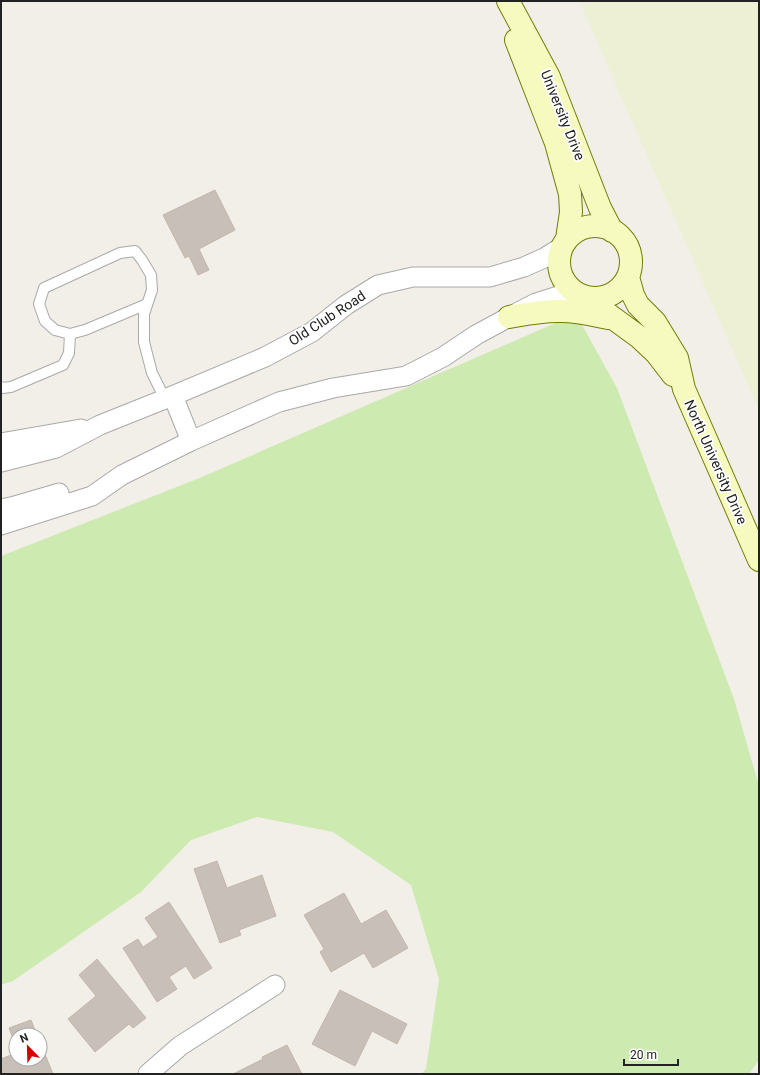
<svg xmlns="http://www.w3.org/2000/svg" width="760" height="1075" viewBox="0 0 760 1075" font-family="Roboto,sans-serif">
	<rect width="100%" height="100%" fill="#f2efe9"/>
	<path fill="#eef0d5" d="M579,1H759V410Z"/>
	<path fill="#cdebb0" d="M576,314L617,388L734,699L759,786V1060L749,1074H421L426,1069L439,979L411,885L333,832L257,817L191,840L141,892L13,981L1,985V556L202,477Z"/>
	<path fill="#c7bfb8" stroke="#c4b6ab" d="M215,190L235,230L199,249L209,270L198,275L189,256L185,258L163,215Z
		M217,861L227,888L262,875L276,916L239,930L241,935L220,943L194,869Z
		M344,893L361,924L386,910L408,948L373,968L364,953L331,972L320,952L324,949L304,915Z
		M169,902L212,968L194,979L186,966L169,977L177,989L157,1002L123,948L138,939L143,947L158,937L145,918Z
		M97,959L146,1018L133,1028L129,1024L95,1052L68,1019L96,996L79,975Z
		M340,990L407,1024L397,1044L372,1031L355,1066L312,1044Z
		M31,1020L37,1035H16V1046L9,1028Z
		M40,1042L53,1074H1V1059L16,1053V1059H40Z
		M287,1045L302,1074H233L263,1059L262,1057Z"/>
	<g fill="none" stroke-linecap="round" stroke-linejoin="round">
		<g stroke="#a9a9a9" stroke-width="12">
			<path id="service" d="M147,304L85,330L70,334L55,330L45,321L39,304L44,288L120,253L135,251L142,260L151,275L152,290L144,314V342L152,373L165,399
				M1,387L2,388L11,387L63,365L69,353L70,334"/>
		</g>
		<g stroke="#a9a9a9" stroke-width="21">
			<path id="minor" d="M173,396L191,441
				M1,443L81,429
				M1,462L56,448L100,425L165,399L265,357L312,332L346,305L378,285L413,277H490L524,267L544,258L562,247
				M1,509L11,507L59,493
				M1,525L92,496L122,475L191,441L279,402L333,388L406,376L443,357L476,335L509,317L536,303L574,291
				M148,1074L180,1046L275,985"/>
		</g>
		<g stroke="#707d05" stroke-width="24">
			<path id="secondary" d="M508,1L549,77L600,208L612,231
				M516,40L556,143L570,194L571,212L567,239
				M559 262a36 36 0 1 1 72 0a36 36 0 1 1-72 0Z
				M628,277L633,295L638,305L655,322L677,358L684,389L759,560
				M583,296L639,337L656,353L673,375
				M509,317C526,314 544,310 562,311C578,311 593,315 608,318"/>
		</g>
		<use href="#service" stroke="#fff" stroke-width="10"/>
		<use href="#minor" stroke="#fff" stroke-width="19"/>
		<use href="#secondary" stroke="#f7fabf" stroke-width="22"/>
	</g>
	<g text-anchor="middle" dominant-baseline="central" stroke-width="3.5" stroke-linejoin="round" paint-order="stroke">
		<g font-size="14" fill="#222" stroke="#fff">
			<text transform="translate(563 115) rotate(68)">University Drive</text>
			<text transform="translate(327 318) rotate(-33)">Old Club Road</text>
			<text transform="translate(716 462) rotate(66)">North University Drive</text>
		</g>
	</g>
	<rect width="760" height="1075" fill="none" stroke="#222222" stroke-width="4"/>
	<g transform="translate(28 1047) rotate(337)"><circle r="19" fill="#ffffff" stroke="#a7a7a7"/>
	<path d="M0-3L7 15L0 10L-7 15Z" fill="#d40000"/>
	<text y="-6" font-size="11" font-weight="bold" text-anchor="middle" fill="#222222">N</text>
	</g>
	<path d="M624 1059v6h54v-6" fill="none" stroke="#222222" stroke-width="2"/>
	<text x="630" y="1059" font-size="12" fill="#222222" stroke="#ffffff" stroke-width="3" paint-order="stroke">20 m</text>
</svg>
